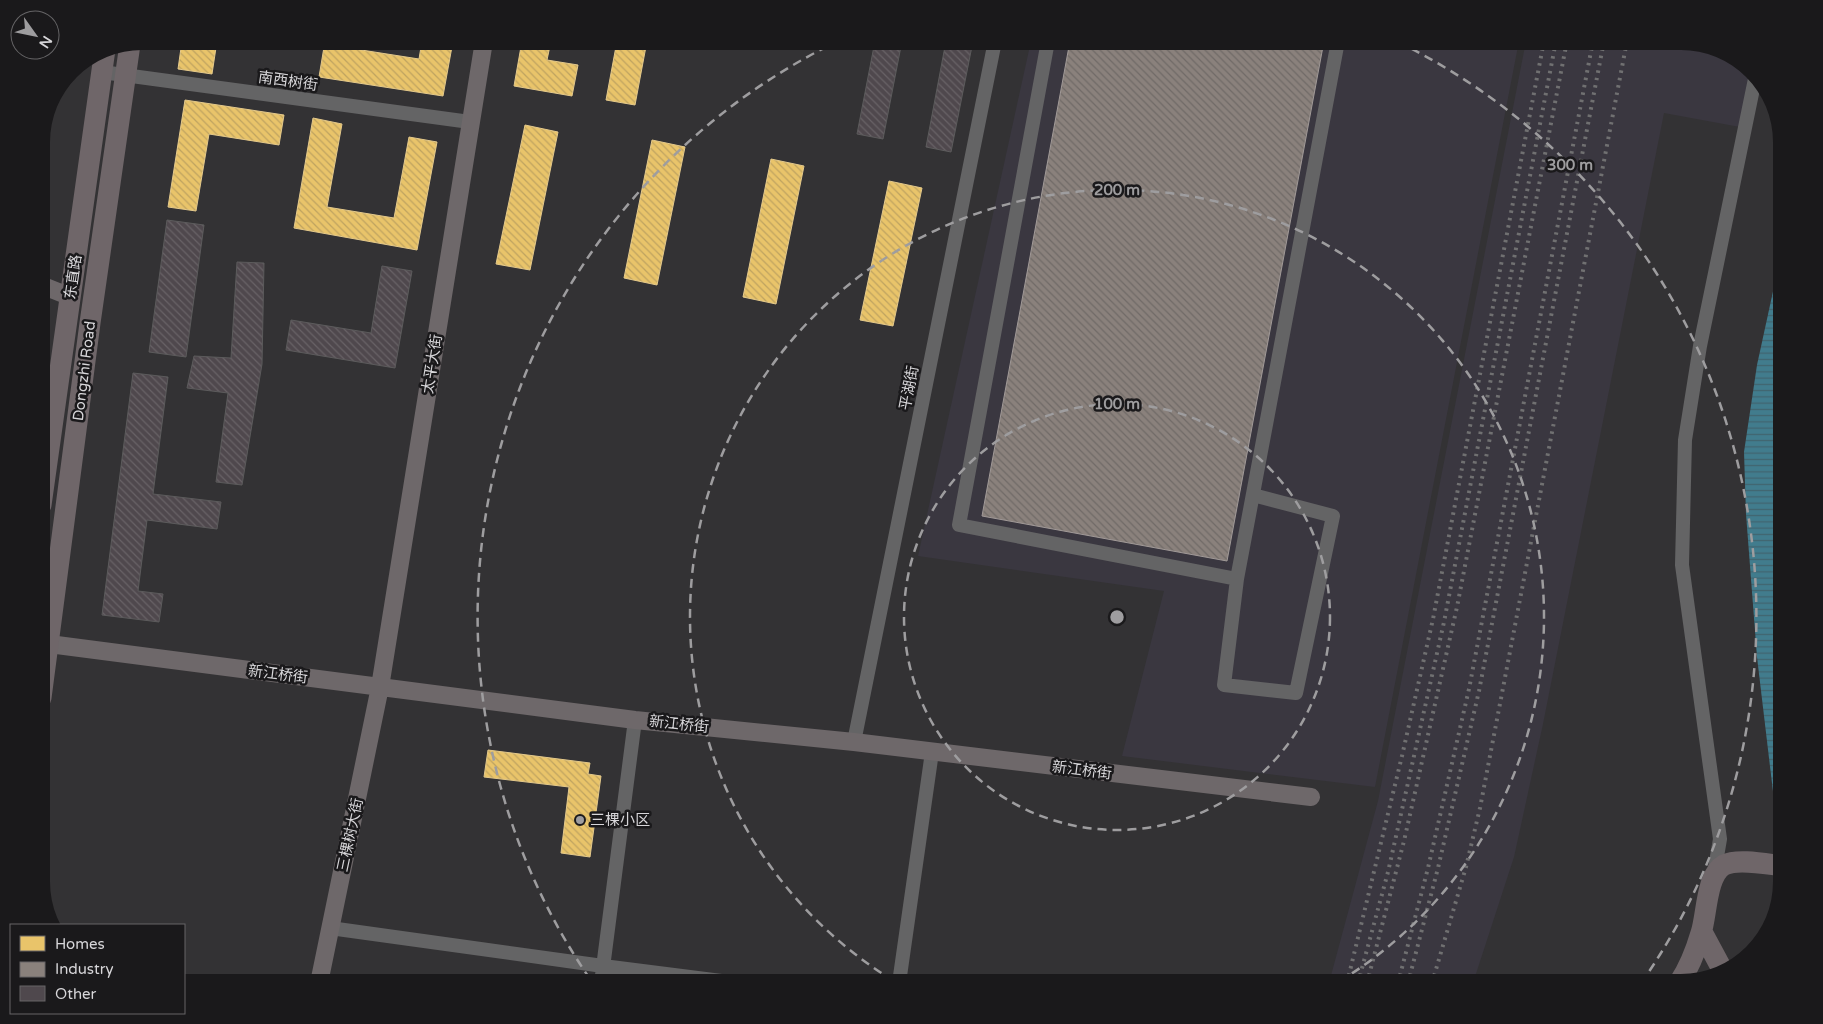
<svg xmlns="http://www.w3.org/2000/svg" width="1823" height="1024" viewBox="0 0 1823 1024" font-family="'Varela Round','Noto Sans SC',sans-serif">
	<defs>
		<pattern id="water-rules" width="6" height="5" patternUnits="userSpaceOnUse" patternTransform="scale(1.25)"><rect width="6" height="5" fill="#417c8d"/><path d="M0 2.5h6" fill="none" stroke="#41646f"/></pattern>
		<pattern id="homes-back-hatch" width="6" height="6" patternUnits="userSpaceOnUse" patternTransform="scale(1.25)"><rect width="6" height="6" fill="#e9c46a"/><path d="M-1 5l2 2M0 0l6 6M5-1l2 2" fill="none" stroke="#bfa360"/></pattern>
		<pattern id="industry-back-hatch" width="6" height="6" patternUnits="userSpaceOnUse" patternTransform="scale(1.25)"><rect width="6" height="6" fill="#8a817c"/><path d="M-1 5l2 2M0 0l6 6M5-1l2 2" fill="none" stroke="#706a67"/></pattern>
		<pattern id="building-back-hatch" width="6" height="6" patternUnits="userSpaceOnUse" patternTransform="scale(1.25)"><rect width="6" height="6" fill="#4f484d"/><path d="M-1 5l2 2M0 0l6 6M5-1l2 2" fill="none" stroke="#686266"/></pattern>
	</defs>
	<rect width="100%" height="100%" fill="#333234"/>
	<path fill="#3a3740" d="M1031,41H1519L1375,787L1122,756L1164,591L918,556Z
		M1526,41H1681L1731,55L1751,74L1740,127L1664,113L1543,724L1514,857L1473,983H1329L1378,801Z"/>
	<path fill="url(#water-rules)" d="M1782,250V841L1774,800L1757,657L1746,514L1744,452L1757,365Z"/>
	<path fill="url(#homes-back-hatch)" stroke="#e4c98b" d="M182,41H217L212,74L178,69Z
		M325,41H356L355,49L419,59L422,41H453L443,96L319,77Z
		M522,41H551L547,60L578,65L572,96L514,86Z
		M617,41H647L635,105L606,100Z
		M185,100L284,115L279,145L209,134L196,211L168,207Z
		M313,118L342,124L327,207L394,218L409,137L437,142L417,250L294,228Z
		M525,125L558,132L530,270L496,264Z
		M652,140L685,147L657,285L624,278Z
		M771,159L804,166L776,304L743,297Z
		M889,181L922,188L893,326L860,320Z
		M488,750L590,763L588,774L601,776L590,857L561,853L569,787L484,777Z"/>
	<path fill="url(#industry-back-hatch)" stroke="#a19a98" d="M1070,41H1324L1227,561L982,516Z"/>
	<path fill="url(#building-back-hatch)" stroke="#5c5b5c" d="M875,41H902L883,139L857,134Z
		M946,41H973L951,152L926,147Z
		M167,220L204,225L186,357L149,352Z
		M237,262L264,263L262,364L242,485L216,482L228,393L187,388L194,356L231,358Z
		M382,266L412,271L395,368L286,350L291,320L371,333Z
		M133,373L168,377L153,494L221,502L217,529L147,520L138,591L163,594L159,622L102,615Z"/>
	<g fill="none" stroke-linecap="round" stroke-linejoin="round">
		<path stroke="#646465" stroke-width="14" d="M1048,41L959,525L1237,579L1338,41
			M102,72L470,122
			M1237,579L1224,685L1296,693L1333,516L1253,495
			M854,742L995,41
			M1714,874L1720,839L1682,565L1685,440L1700,346L1755,79
			M330,928L603,966L737,983
			M601,983L635,720
			M899,983L932,752"/>
		<path stroke="#6e686a" stroke-width="18" d="M41,285L71,297
			M49,644L635,720L854,742L1311,797
			M319,983L380,687L484,41"/>
		<path stroke="#6f6669" stroke-width="21" d="M41,505L105,49
			M41,698L90,323L130,44
			M1702,932L1723,971
			M1679,983C1689,968 1696,950 1701,933C1707,915 1706,875 1724,865C1738,858 1766,864 1782,866"/>
		<path stroke="#707071" stroke-width="4" stroke-dasharray="2.5 5" stroke-linecap="butt" d="M1347,983L1402,756L1433,619L1544,41
			M1358,983L1388,872L1444,622L1556,41
			M1367,983L1404,841L1457,607L1567,41
			M1398,983L1428,868L1469,689L1593,41
			M1408,983L1438,868L1479,691L1604,41
			M1432,983L1466,867L1480,808L1627,41"/>
	</g>
	<g fill="none" stroke="#9e9d9f" stroke-width="2.5" stroke-dasharray="9 6">
		<circle cx="1117" cy="617" r="213"/>
		<path d="M894 981A427 427 0 1 1 1340 981"/>
		<path d="M590 979A640 640 0 0 1 836 42M1398 42A640 640 0 0 1 1644 979"/>
	</g>
	<circle fill="#9e9d9f" stroke="#1a191b" stroke-width="2" cx="580" cy="820" r="5"/>
	<g text-anchor="middle" dominant-baseline="central" stroke-width="5" stroke-linejoin="round" paint-order="stroke">
		<g font-size="15" fill="#d7d6d9" stroke="#1a191b">
			<text transform="translate(288 81) rotate(8)">南西树街</text>
			<text transform="translate(73 277) rotate(-82)">东直路</text>
			<text transform="translate(432 364) rotate(-81)">太平大街</text>
			<text transform="translate(84 371) rotate(-83)">Dongzhi Road</text>
			<text transform="translate(909 388) rotate(-79)">平湖街</text>
			<text transform="translate(278 674) rotate(7)">新江桥街</text>
			<text transform="translate(679 724) rotate(6)">新江桥街</text>
			<text transform="translate(1082 770) rotate(7)">新江桥街</text>
			<text transform="translate(350 835) rotate(-78)">三棵树大街</text>
		</g>
		<g font-size="15" fill="#d7d6d9" stroke="#1a191b" text-anchor="start">
			<text x="590" y="820">三棵小区</text>
		</g>
	</g>
	<path d="M0 0H1823V1024H0ZM142 50H1681A92 92 0 0 1 1773 142V882A92 92 0 0 1 1681 974H142A92 92 0 0 1 50 882V142A92 92 0 0 1 142 50Z" fill="#1a191b" fill-rule="evenodd"/>
	<circle cx="1117" cy="617" r="8" fill="#9e9d9f" stroke="#1a191b" stroke-width="2.5"/>
	<g font-size="15" text-anchor="middle" font-weight="bold" fill="#9e9d9f" stroke="#1a191b" stroke-width="5" stroke-linejoin="round" paint-order="stroke">
		<text x="1570" y="170">300 m</text>
		<text x="1117" y="195">200 m</text>
		<text x="1117" y="409">100 m</text>
	</g>
	<rect x="10" y="924" width="175" height="90" fill="#1a191b" stroke="#666567"/>
	<rect x="20" y="936" width="25" height="15" fill="#e9c46a" stroke="#666567"/>
	<text x="55" y="949" font-size="15" fill="#d7d6d9">Homes</text>
	<rect x="20" y="962" width="25" height="15" fill="#8a817c" stroke="#666567"/>
	<text x="55" y="974" font-size="15" fill="#d7d6d9">Industry</text>
	<rect x="20" y="986" width="25" height="15" fill="#4f484d" stroke="#666567"/>
	<text x="55" y="999" font-size="15" fill="#d7d6d9">Other</text>
	<g transform="translate(35 35) rotate(123)"><circle r="24" fill="#1a191b" stroke="#666567"/>
	<path d="M0-4L9 19L0 12L-9 19Z" fill="#9e9d9f"/>
	<text y="-8" font-size="14" font-weight="bold" text-anchor="middle" fill="#d7d6d9">N</text>
	</g>
</svg>
